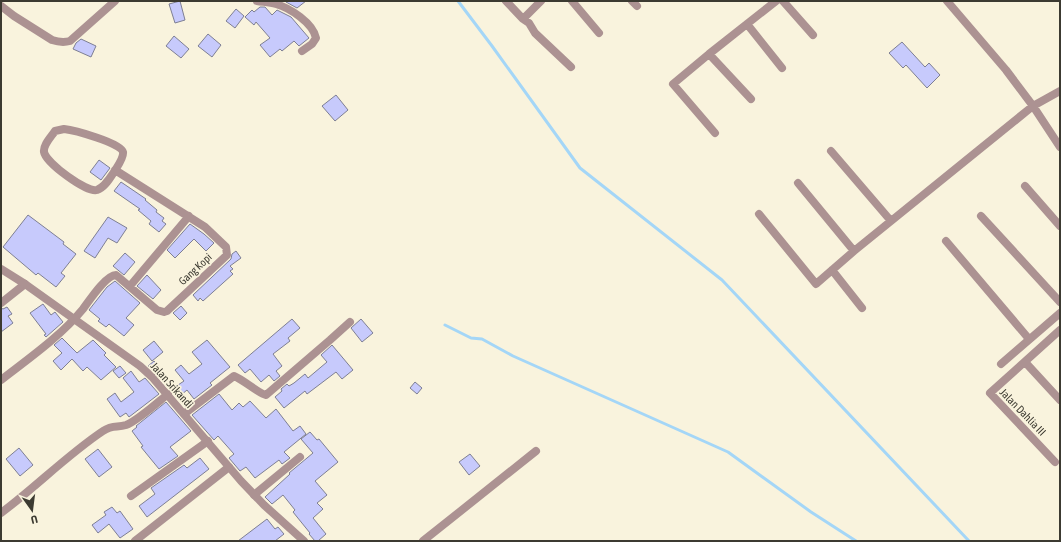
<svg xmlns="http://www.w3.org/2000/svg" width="1061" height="542" viewBox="0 0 1061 542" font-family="'Asap Condensed',sans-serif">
	<rect width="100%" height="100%" fill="#f9f3dd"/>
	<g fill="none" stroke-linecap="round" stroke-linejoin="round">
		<path stroke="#a4d6f7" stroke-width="3" d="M458,1L492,46L580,168L722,280L969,541
			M445,325L471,338L482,339L513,356L728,452L811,512L856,541"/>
	</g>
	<path fill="#c7cafc" stroke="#7e7f93" d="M180,1L185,20L175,23L169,4Z
		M288,1H306L297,8L286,2Z
		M260,7H265L272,15L277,10L291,17L309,38L299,46L294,41L282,51L280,49L270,57L260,45L270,38L256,22L254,25L245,17L252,10L254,12Z
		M236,9L244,16L235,28L226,21Z
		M208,34L221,45L212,57L198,46Z
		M174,36L189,49L181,58L166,46Z
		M81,39L96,46L91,57L73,49L76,43Z
		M902,42L925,67L929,63L940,75L927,88L906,65L903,68L889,53Z
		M336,95L348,110L335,121L322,106Z
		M99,160L110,168L101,180L90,172Z
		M121,182L146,199L145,200L157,210L156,212L164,218L162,221L166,224L159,232L149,224L151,221L138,210L140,209L114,191Z
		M28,215L64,242L63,244L76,254L61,273L65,276L56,287L38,273L36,275L3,247Z
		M108,217L127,228L117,243L108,238L95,258L84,251Z
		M190,224L204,234L214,243L206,251L194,239L175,258L167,250Z
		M236,251L241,258L230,266L233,269L230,271L233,274L203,301L200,298L198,301L193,295L231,259L232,254Z
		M125,253L135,262L124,275L113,266Z
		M147,275L161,290L153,299L137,286Z
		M115,281L140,303L126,318L134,325L124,336L109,324L106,327L98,321L100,319L89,310L107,287Z
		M43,304L51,315L55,312L63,322L46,337L44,335L46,334L30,313Z
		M181,306L187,313L180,320L173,313Z
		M7,307L12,314L8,316L13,323L1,332V308L3,309Z
		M292,319L300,328L288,338L290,341L273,354L282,366L276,371L280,376L274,381L269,375L261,382L250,369L245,373L238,365Z
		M361,319L373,333L362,342L351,328Z
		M62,338L77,353L93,340L106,353L104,355L116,367L101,380L87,367L83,371L72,359L61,370L53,361L62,353L54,345Z
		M207,340L230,367L210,383L212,385L194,399L187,390L181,395L175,387L184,381L175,370L181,365L189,374L202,364L192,352Z
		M154,341L163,352L152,361L143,350Z
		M332,345L353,370L342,379L336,372L307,394L305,391L284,408L275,397L282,391L281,389L287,384L289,386L294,383L305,374L308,378L327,362L321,355Z
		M154,361L165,374L160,378L148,366Z
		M120,366L126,373L119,378L113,371Z
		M131,371L139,382L145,378L159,394L129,417L126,413L120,417L107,399L115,393L121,402L134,392L123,378Z
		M415,382L422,388L417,394L410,388Z
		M219,394L232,410L239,403L243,407L250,401L266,418L276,409L293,431L300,426L306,434L284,452L290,458L282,464L279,460L255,478L246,467L240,471L229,458L234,454L218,436L214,440L192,415Z
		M166,402L191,431L170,447L178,456L159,469L141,447L143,446L132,431L137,427L136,426Z
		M310,432L317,440L319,439L338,462L315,481L327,495L317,503L323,509L313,518L326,534L318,541H315L309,534L310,533L293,512L295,510L283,495L272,504L265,497L290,474L289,473L313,453L301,439Z
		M19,448L33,465L20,476L6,459Z
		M98,449L112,467L99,477L85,459Z
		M470,454L480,466L469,475L459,462Z
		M200,458L209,469L147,517L139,506L155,494L151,488L184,465L187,468Z
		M112,507L117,513L120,511L133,529L120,538L109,524L98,533L92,525L106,515L104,512Z
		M267,519L275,529L278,527L284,534L275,541H238Z"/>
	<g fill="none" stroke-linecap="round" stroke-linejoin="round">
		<path stroke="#ac9292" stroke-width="8" d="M257,1C263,2 270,2 276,4C290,8 313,23 316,38L312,44L302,51
			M506,1L523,19
			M541,1L523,19L529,23L535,33L571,67
			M572,1L599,33
			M632,1L637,6
			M783,1L813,35
			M947,1L1006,70L1033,106L1060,147
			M1,6L14,16L52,40C58,42 63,43 70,41L115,1
			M747,24L782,68
			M709,54L751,99
			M64,129C74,130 121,143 123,152C124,158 117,167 114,172C110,178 105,187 97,190C87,193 46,163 44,152C43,145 51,137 55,131Z
			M715,133L673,84L709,54L776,1
			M831,151L891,221
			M798,183L854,251L1033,106L1060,91
			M1025,186L1060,226
			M759,214L816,284L854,251
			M981,216L1060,302
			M946,241L1029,339
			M832,270L862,308
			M130,286L189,216
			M1,303L25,284
			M1025,362L1060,400
			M1001,364L1060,313
			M1,380C28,359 61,336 83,309C89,301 106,275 116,275L157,310L164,312L167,311L227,255L226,247L205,227L115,170
			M184,414L234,376C244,380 259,394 266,395L330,340L350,322
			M1055,462L990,393L1060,330
			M254,495L300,457
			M131,496L208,441
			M1,513C36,487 67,455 103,431C113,424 117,428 126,425C137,421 158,402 168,394
			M135,541L229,467
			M423,541L536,451"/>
		<path stroke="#ac9292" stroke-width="8" d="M1,269L25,284L140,366L152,377L241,481L264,505L304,541"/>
	</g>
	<g text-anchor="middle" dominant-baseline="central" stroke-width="3.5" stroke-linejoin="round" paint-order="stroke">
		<g font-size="11" fill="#3c3a31" stroke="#f9f3dd">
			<text transform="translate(195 269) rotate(-43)">Gang Kopi</text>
			<text transform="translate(172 385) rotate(48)">Jalan Srikandi</text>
			<text transform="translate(1023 412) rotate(46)">Jalan Dahlia III</text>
		</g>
	</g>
	<rect width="1061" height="542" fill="none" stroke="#3c3a31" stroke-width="4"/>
	<g transform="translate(32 510) rotate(166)" stroke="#f9f3dd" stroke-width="3" paint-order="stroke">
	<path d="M0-3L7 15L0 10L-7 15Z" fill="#3c3a31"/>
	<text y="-6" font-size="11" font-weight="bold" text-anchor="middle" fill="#3c3a31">U</text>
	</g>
</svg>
